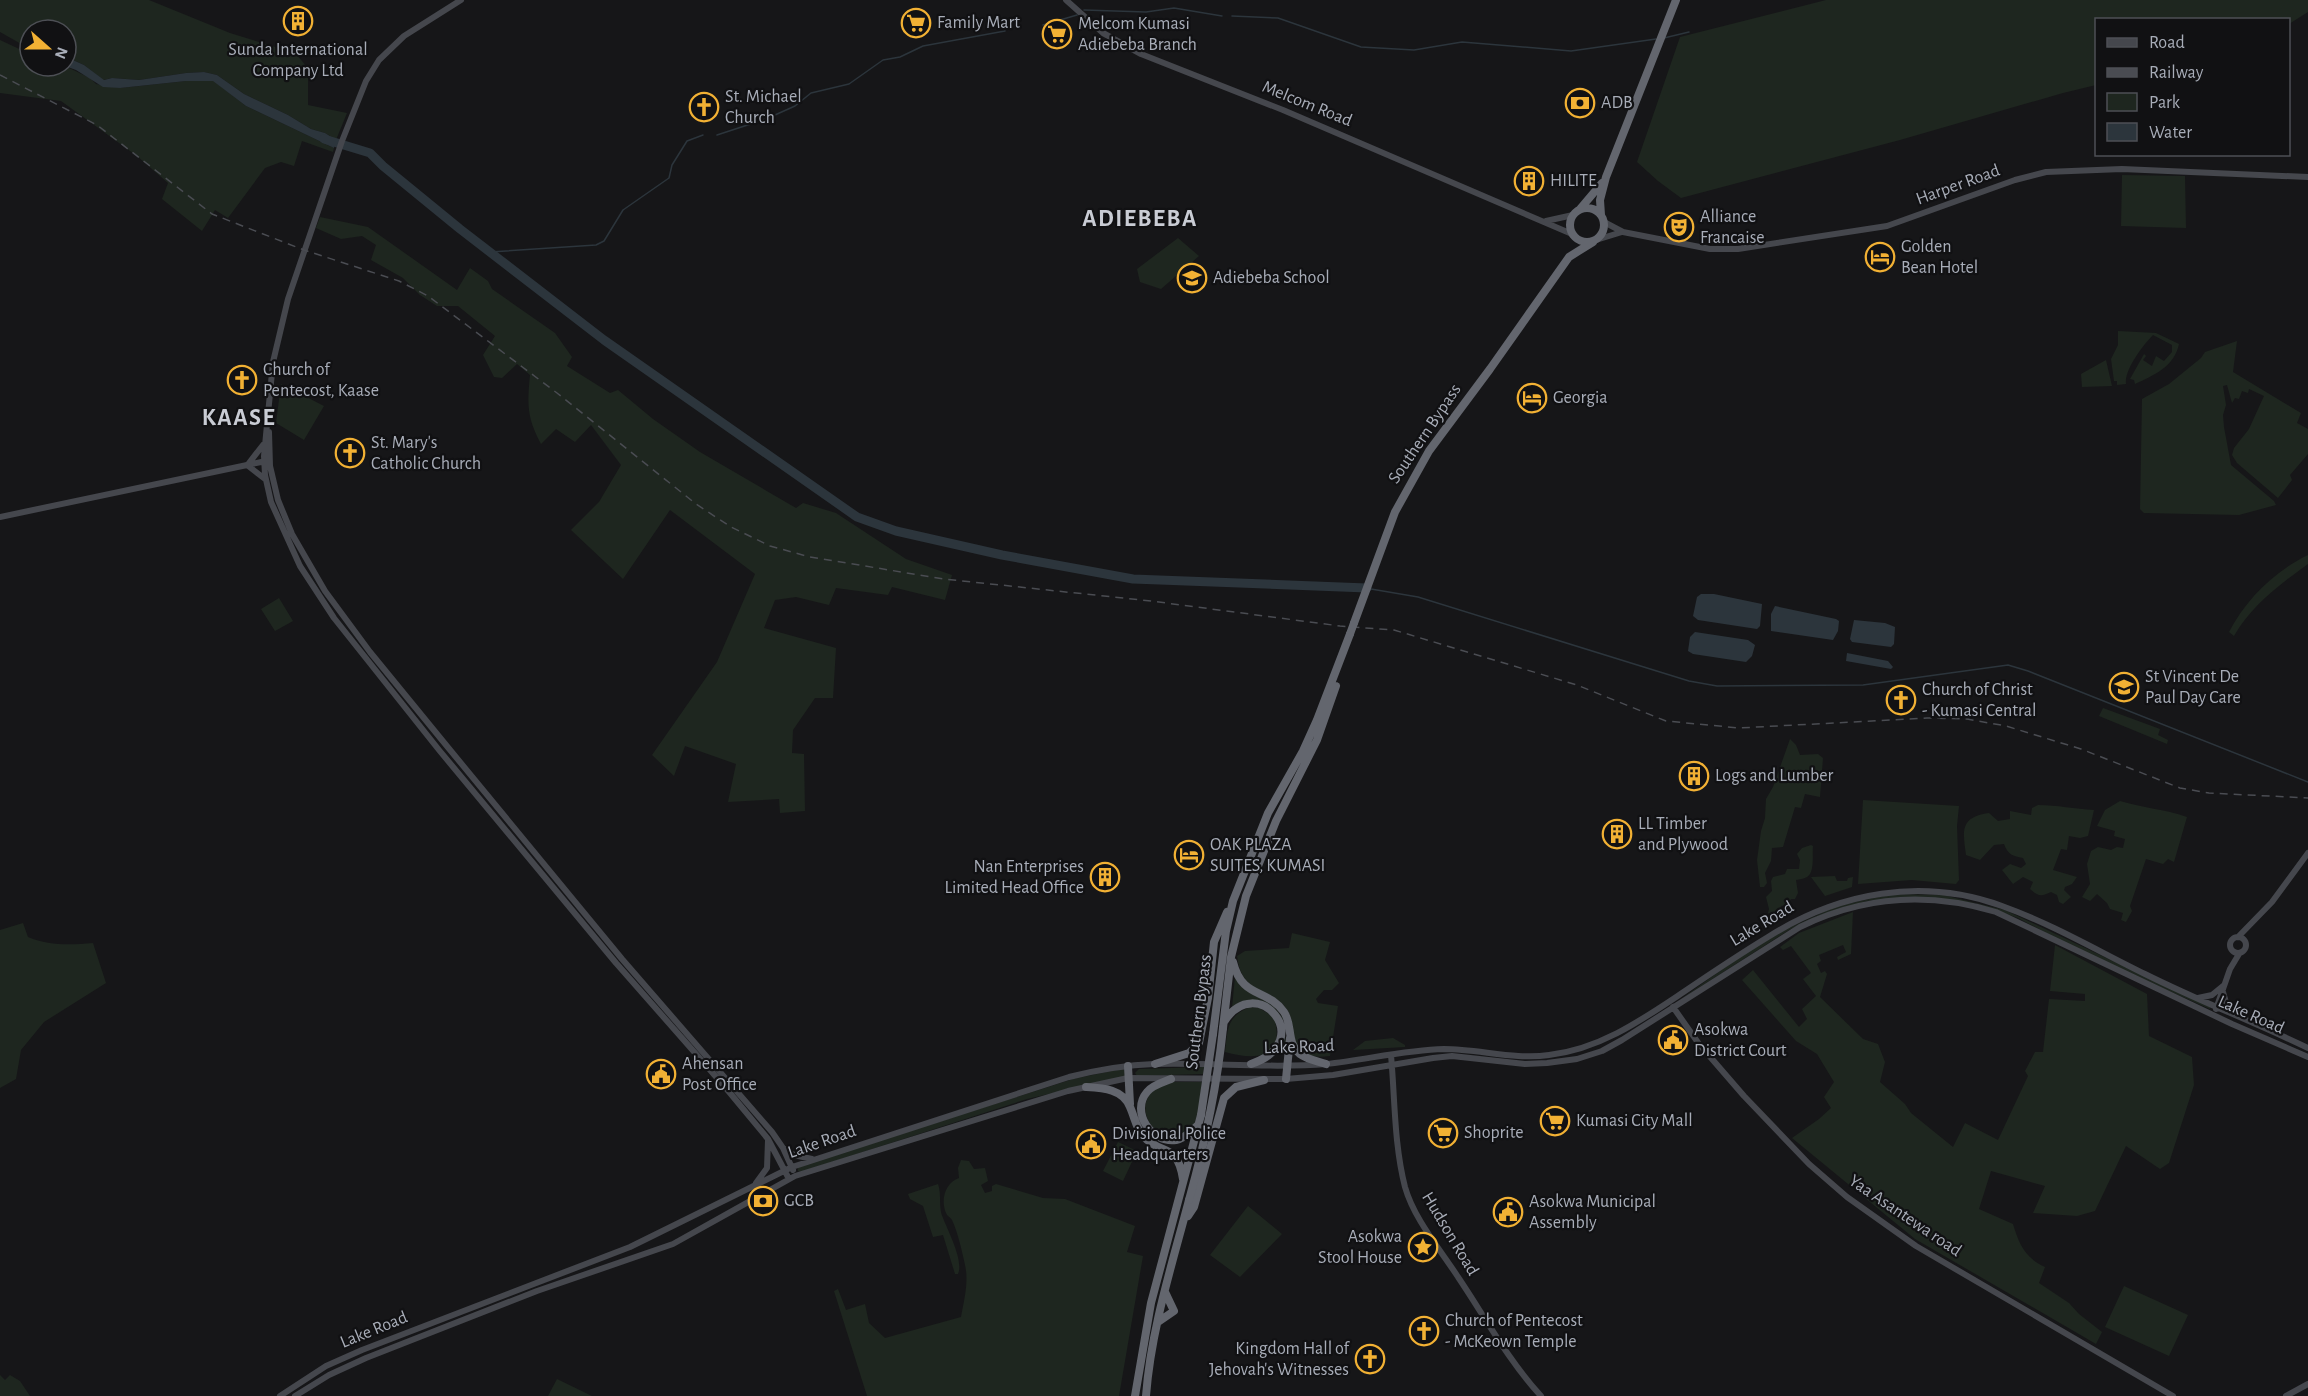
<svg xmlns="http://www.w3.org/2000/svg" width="2308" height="1396" viewBox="0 0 2308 1396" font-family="'Alegreya Sans',sans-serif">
	<rect width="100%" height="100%" fill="#161618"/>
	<path fill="#1e261f" d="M0,0H149L230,33L295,53L308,68V105L347,113L336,140L325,133L311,129L288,115L244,94L217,75L204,72L186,73L139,80L112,78L103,80L84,65L66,57V30H30V49L0,32Z
		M1826,0H2308V12L2289,24L2288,20H2096V85L2063,93L1900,140L1681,198L1658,181L1637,162L1680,37Z
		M0,40L30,54V66H65L90,78L96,84L120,88L186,81H214L246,106L334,148L333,152L302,141L294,166L281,162L265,168L228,218L215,210L202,231L162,199L168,183L137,156L61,101L0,93Z
		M2122,175L2185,176L2186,228L2121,226Z
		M320,217L368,227L457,290L470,268L488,281L492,289L555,333L572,357L567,366L610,393L618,390L653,419L700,452L796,508L803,503L836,513L906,559L952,575L945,600L892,587L888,595L836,588L829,605L796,597L775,600L764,628L836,648L833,698H815L793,730L792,753L804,754L805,811L780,813L779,799L728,802L736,764L685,746L674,776L652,755L717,662L755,574L670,510L623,579L571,530L599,502L621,465L591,425L575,442L556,429L541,444C527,418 527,405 530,375L517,364L502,378L494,377L483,355L495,336L458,306H437L420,295L403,278L371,260L376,245L362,236L341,239L316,228Z
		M1178,238L1199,256L1161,289L1140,282L1137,269Z
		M2118,331L2156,333L2179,344C2174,367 2154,375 2135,384L2134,380L2130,379L2144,354L2146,356L2143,360L2152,366L2156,356L2164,361L2172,352V345L2153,335C2143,345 2124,370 2126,384L2117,385V381H2114L2111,359L2118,345Z
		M2237,341L2233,372L2301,413L2297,423L2308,429V454L2290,475L2292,480L2278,498L2237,463L2232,455L2234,448L2249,429L2264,396L2249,389L2248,393L2242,391L2239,399L2235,398L2232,403L2227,385L2223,386L2226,405L2223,415L2224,427L2231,465L2274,501L2276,505L2239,515L2144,513L2140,509L2142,399L2169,384L2201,358L2205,352Z
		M2106,360L2112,386L2082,387L2081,374Z
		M281,384L324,406L304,440L276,423Z
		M2308,555V564C2279,585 2252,605 2234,636L2229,632C2246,599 2275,571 2308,555Z
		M279,598L293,621L275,631L261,609Z
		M2103,708L2160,729L2158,735L2168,740L2167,744L2099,716Z
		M1790,739L1796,745L1800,755L1818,754L1823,758L1820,797L1805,794L1801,808L1795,807L1783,847L1772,848L1771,861L1765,873L1767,883L1764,887H1760L1757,860L1761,831L1765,818L1766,799L1773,787Z
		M1863,800L1959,806L1957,826L1959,880L1956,884L1912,880L1858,884Z
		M2120,801C2143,808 2164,809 2187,817L2174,862L2168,859L2163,864L2146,859L2130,906L2132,911L2126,922L2121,920L2123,913L2110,909L2107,903L2097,894L2090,901L2082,897L2090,884L2087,864L2091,851L2098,847L2111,850L2117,847L2123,848L2125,839L2114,836L2115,831L2097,826L2105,810Z
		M2038,805C2057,805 2075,809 2094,810L2088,836L2080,838L2069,836L2067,850L2061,849L2053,870L2077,877L2072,884L2065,887L2064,890L2071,897L2063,904L2059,902L2057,895L2051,892C2041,897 2038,896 2030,889L2033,882L2023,877L2013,884L2002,870L2010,864L2021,868L2026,864L2023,858C2013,856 2008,855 2004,844L1994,845L1980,860L1966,855C1963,832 1959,817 1989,813L1998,821L2010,819V811L2031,815L2032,808Z
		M1811,845L1813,846C1812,855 1815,872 1807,877C1803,879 1800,879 1796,880L1798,893L1795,899H1791L1787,905L1781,906L1779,915L1772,916L1768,913L1769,909L1766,897L1772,891L1771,881L1773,877L1785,874L1787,869H1799L1800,860L1797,854L1802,848Z
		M1835,876L1837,881H1847L1848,878L1853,877L1852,887L1825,896L1811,877Z
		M1893,894L1943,895L2005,910L2210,1007V1009L2094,958L2018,918L1975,903L1918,897L1867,901L1818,916L1789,930L1678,1001L1748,951L1789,928L1837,906Z
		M1853,912L1851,954L1838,960L1837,957L1846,952L1843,945L1819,955L1821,961L1817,964L1821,973L1825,971L1827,974L1820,997L1863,1039L1878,1044L1885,1062L1880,1082L1905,1104L1911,1113L1953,1147L1965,1123L1998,1140L2028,1076L2025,1071L2035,1052H2043L2049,999L2085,1001V994L2050,991L2055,945L2147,994L2149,1036L2192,1057L2194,1085L2169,1163L2160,1169L2126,1146L2095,1211L2077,1216L2033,1213L2045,1186L1991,1171L1979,1209L2013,1224C2019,1244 2025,1258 2045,1267L2039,1283L2069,1303L2079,1314L2102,1332L2096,1344L1915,1239L1792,1138L1819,1119L1831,1108L1824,1097L1834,1082L1817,1054L1796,1041L1742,980L1753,970L1799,1027L1807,1019L1802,1009L1816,996L1803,979L1811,973L1791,946L1783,950L1780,947L1799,933Z
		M23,923L28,937C49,946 71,945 93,943L106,983L44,1022L21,1050L16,1079L0,1088V930Z
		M1292,933L1330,942L1325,960L1339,983L1332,990H1324L1316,999L1318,1003L1338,1006L1330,1056C1319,1057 1312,1058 1303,1051C1289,1041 1296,1021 1286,1008C1268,985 1242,996 1237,956L1245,951L1289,948Z
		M1235,976L1249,992L1274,1006L1283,1018L1287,1052L1278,1051C1288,1032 1285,1017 1267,1005L1232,1008Z
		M1250,1007L1259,1008L1274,1017C1286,1058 1257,1061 1225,1052C1228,1029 1226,1017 1250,1007Z
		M1393,1038L1405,1045V1047L1353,1050L1365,1041Z
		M1204,1067L1203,1074L1137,1076L1135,1073L1139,1069Z
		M1126,1068L1127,1076L1027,1099L801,1172L798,1171V1167L1073,1079Z
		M1172,1082H1202C1200,1095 1200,1118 1191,1128C1161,1159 1116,1096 1172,1082Z
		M1118,1142L1137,1151L1123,1181L1103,1171Z
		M961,1160L969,1161L974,1169L985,1168L988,1181L981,1185L985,1193L992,1191V1186L996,1184L1043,1198L1065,1199L1135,1226L1127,1252L1143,1256L1119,1396H867L834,1291L838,1289L846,1310L865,1304L869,1323L885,1338L961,1317C964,1300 969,1282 965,1265C962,1251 958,1233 952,1220C950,1217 947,1216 946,1213C940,1199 946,1182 959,1178L958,1168Z
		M938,1184C942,1195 938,1208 943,1218C948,1231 964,1261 958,1274H955L943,1235L933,1237L923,1206L910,1199L908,1194Z
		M1248,1206L1282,1234L1240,1277L1210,1255Z
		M2124,1286L2188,1315L2169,1356L2105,1327Z
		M0,1375L5,1380L10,1375L20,1381L30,1396H0Z
		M557,1379L592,1396H548Z"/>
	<path fill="#2c353c" d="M66,57L84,65L104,80L112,78L139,80L186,73L204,72L217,75L244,94L288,115L311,129L325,133L336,140L334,148L246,106L213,81H186L120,88L103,87L76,70L65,66Z
		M1701,594H1714L1762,604L1760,626L1757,629L1698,620L1693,616L1697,597Z
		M1775,606L1836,619L1839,621L1838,631L1833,640L1771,631V614Z
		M1854,620L1885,623L1895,627L1894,644L1891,647L1852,642L1850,639Z
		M1695,632L1748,640L1755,645L1752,656L1746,662L1693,654L1688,651L1690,637Z
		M1847,653L1888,661L1893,667L1891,669L1846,661Z"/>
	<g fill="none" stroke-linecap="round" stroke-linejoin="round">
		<path stroke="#2c353c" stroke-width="1.5" d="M1084,10L1146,12L1174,8L1222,16
			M1232,16L1278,18L1361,47L1414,50L1462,42L1571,51L1656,39
			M1043,25L1077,15
			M1664,38L1689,32
			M717,135L766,119L795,106L811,93L849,84L883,60L900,57L923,46L1005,31
			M490,252L596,245L604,241L623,210L669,178L672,165L687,141L703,135
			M1371,589L1418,597L1689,681L1717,686L1863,685L2008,665L2028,671L2308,782"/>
		<path stroke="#2c353c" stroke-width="9" d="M324,139L370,153L383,166L460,229L604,340L857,517L896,531L1002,555L1133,579L1367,588"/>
		<path stroke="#45474d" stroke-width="6" d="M461,0L404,36L379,60L366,81L342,141L288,299L273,362L264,456L265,475L271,502L300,566L334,618L439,750L616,963L725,1087L768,1139L789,1179
			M1066,0L1103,33L1141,54L1283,110L1572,234
			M1546,221L1573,215
			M1604,222L1623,232L1710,249H1738L1887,226L2015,180L2046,172L2122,169L2308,177
			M1596,240L1622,232
			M269,432L270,466L278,500L292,534L325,591L370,652L446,745L622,959L772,1132L783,1148L793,1170
			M249,463L263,445
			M247,465L265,479
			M0,517L266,461
			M2230 945a8 8 0 1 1 16 0a8 8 0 1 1-16 0Z
			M2238,937L2272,902L2308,853
			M2223,992L2226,1002L2236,1013
			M2198,998L2212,995L2223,986
			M1673,1007L1699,1044L1744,1096L1809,1164L1847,1197L1916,1246L2173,1396
			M2216,1009L2230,969L2239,954
			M1391,1055C1395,1099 1394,1144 1405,1187C1414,1219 1440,1249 1458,1277C1485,1317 1508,1360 1541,1396
			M785,1149L794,1155L812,1159
			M756,1183L767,1168L768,1140
			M280,1396L326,1366L362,1350L630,1247L792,1167L1069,1077C1097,1070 1125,1065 1154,1064C1211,1062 1269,1069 1326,1064C1365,1060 1404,1050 1444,1049C1479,1049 1515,1060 1549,1055C1601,1049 1643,1019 1685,991C1713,972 1740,954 1768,937C1839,892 1922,877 2002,906C2052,924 2098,951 2145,974C2199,1001 2254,1022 2308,1048
			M295,1396L329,1375L366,1358L537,1291L673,1244L795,1176L1068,1091L1128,1078L1286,1079L1333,1075L1433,1058L1452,1056L1525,1064L1547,1063L1577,1059L1602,1051L1622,1040L1800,927C1863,896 1930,892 1996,912L2232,1024L2308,1057
			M2286,1396L2308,1384"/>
		<path stroke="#63666e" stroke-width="8" d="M1570 225a17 17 0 1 1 34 0a17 17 0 1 1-34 0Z
			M1580,209L1602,183
			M1601,215L1600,200L1606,177L1676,0
			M1354,623L1395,512L1429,451L1490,369L1569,257L1593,242
			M1233,962C1242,999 1267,988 1284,1012C1293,1025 1286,1043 1300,1054C1308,1060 1318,1061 1326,1064
			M1224,1022C1256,970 1319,1041 1251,1064
			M1223,1028L1231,957L1246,896L1276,821L1317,740L1336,686
			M1213,1034L1226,931L1233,901L1268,813L1303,751L1317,720L1350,634
			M1155,1064L1189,1053L1199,1043L1208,998L1214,942L1227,912
			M1128,1066L1130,1104
			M1171,1079C1164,1082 1152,1085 1147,1092C1130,1112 1152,1144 1176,1140C1185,1138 1193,1130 1199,1124
			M1286,1079L1290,1038
			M1086,1087C1103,1088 1123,1089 1130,1107C1135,1118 1136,1129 1144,1137C1162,1156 1177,1142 1183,1179
			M1188,1216L1194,1207L1224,1098L1236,1087L1264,1080
			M1158,1322L1174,1311L1165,1292
			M1135,1396L1151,1303L1201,1115
			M1146,1396C1151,1329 1172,1265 1189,1200"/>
		<path stroke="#4a4c52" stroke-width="1.5" stroke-dasharray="8 6" stroke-linecap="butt" d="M0,75L97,125L212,214L304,250L399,281L428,296L557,393L696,504L731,527L770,546L810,557L944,579L1151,601L1340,626L1394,630L1577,685L1666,721L1739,728L1927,718L1967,719L2006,726L2081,749L2180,788L2209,793L2308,798"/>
		<path stroke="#63666e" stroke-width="8" d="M1350,634L1354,623
			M1201,1115L1213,1034
			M1189,1200C1205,1143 1217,1087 1223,1028"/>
	</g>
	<defs>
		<g id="building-ring" transform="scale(1.5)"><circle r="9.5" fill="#111113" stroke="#f2b134" stroke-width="1.5"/><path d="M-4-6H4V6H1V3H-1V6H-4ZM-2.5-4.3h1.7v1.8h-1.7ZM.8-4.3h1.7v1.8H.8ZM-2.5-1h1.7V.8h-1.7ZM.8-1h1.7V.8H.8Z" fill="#f2b134"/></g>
		<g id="supermarket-ring" transform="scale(1.5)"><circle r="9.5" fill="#111113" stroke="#f2b134" stroke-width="1.5"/><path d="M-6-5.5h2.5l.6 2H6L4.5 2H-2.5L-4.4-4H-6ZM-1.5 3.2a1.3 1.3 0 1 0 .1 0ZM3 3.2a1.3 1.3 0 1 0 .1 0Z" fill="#f2b134"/></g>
		<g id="bank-ring" transform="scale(1.5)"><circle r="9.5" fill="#111113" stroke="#f2b134" stroke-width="1.5"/><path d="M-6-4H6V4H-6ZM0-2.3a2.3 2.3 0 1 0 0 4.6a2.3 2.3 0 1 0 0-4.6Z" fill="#f2b134"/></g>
		<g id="church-ring" transform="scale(1.5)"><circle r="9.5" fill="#111113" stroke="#f2b134" stroke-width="1.5"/><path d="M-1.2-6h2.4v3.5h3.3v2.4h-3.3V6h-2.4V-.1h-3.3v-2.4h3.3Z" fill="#f2b134"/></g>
		<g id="theatre-ring" transform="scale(1.5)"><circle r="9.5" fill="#111113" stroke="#f2b134" stroke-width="1.5"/><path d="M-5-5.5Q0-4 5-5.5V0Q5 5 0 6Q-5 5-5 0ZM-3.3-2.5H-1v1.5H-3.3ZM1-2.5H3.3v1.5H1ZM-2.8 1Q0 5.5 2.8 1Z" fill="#f2b134"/></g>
		<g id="hotel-ring" transform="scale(1.5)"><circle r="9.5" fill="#111113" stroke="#f2b134" stroke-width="1.5"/><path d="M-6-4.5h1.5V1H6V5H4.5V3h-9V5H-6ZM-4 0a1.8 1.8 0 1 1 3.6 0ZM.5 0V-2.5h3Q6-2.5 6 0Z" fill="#f2b134"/></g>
		<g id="school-ring" transform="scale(1.5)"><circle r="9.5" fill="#111113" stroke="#f2b134" stroke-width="1.5"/><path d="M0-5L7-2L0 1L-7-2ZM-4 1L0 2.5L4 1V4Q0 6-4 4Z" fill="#f2b134"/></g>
		<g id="civic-ring" transform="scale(1.5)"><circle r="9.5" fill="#111113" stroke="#f2b134" stroke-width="1.5"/><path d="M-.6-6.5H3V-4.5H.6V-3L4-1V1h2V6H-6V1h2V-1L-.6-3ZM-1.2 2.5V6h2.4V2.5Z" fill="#f2b134"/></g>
		<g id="sight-ring" transform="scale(1.5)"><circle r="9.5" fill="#111113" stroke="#f2b134" stroke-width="1.5"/><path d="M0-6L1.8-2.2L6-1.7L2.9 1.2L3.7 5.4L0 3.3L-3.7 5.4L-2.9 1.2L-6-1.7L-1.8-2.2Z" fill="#f2b134"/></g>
	</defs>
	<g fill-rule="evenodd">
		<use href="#building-ring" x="298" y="21"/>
		<use href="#supermarket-ring" x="916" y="23"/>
		<use href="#supermarket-ring" x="1057" y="34"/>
		<use href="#bank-ring" x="1580" y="103"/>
		<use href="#church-ring" x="704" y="107"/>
		<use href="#building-ring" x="1529" y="181"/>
		<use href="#theatre-ring" x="1679" y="227"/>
		<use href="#hotel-ring" x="1880" y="257"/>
		<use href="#school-ring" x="1192" y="278"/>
		<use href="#church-ring" x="242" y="380"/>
		<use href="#hotel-ring" x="1532" y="398"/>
		<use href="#church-ring" x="350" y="453"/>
		<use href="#school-ring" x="2124" y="687"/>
		<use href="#church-ring" x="1901" y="700"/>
		<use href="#building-ring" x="1694" y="776"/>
		<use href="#building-ring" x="1617" y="834"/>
		<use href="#hotel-ring" x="1189" y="855"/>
		<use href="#building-ring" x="1105" y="877"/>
		<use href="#civic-ring" x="1673" y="1040"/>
		<use href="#civic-ring" x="661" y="1074"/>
		<use href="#supermarket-ring" x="1555" y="1121"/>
		<use href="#supermarket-ring" x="1443" y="1133"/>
		<use href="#civic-ring" x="1091" y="1144"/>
		<use href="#bank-ring" x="763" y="1201"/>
		<use href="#civic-ring" x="1508" y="1212"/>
		<use href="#sight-ring" x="1423" y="1247"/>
		<use href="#church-ring" x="1424" y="1331"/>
		<use href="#church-ring" x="1370" y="1359"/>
	</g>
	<g text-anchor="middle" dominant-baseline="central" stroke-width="4.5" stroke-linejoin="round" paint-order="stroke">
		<g font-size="18" fill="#a8adb8" stroke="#111113" text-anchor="start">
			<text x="937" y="23">Family Mart</text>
			<text x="1078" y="24">Melcom Kumasi<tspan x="1078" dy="21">Adiebeba Branch</tspan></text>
			<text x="298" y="50" text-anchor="middle">Sunda International<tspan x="298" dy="21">Company Ltd</tspan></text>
			<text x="725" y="97">St. Michael<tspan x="725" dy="21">Church</tspan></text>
			<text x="1601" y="103">ADB</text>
			<text x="1550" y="181">HILITE</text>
			<text x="1700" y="217">Alliance<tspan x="1700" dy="21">Francaise</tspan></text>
			<text x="1901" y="247">Golden<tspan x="1901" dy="21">Bean Hotel</tspan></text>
			<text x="1213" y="278">Adiebeba School</text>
			<text x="263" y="370">Church of<tspan x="263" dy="21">Pentecost, Kaase</tspan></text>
			<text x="1553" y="398">Georgia</text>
			<text x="371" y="443">St. Mary's<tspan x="371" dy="21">Catholic Church</tspan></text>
			<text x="2145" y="677">St Vincent De<tspan x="2145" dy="21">Paul Day Care</tspan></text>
			<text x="1922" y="690">Church of Christ<tspan x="1922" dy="21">- Kumasi Central</tspan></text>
			<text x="1715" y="776">Logs and Lumber</text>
			<text x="1638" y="824">LL Timber<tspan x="1638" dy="21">and Plywood</tspan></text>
			<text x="1210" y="845">OAK PLAZA<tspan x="1210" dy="21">SUITES, KUMASI</tspan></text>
			<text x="1084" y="867" text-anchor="end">Nan Enterprises<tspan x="1084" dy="21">Limited Head Office</tspan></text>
			<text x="1694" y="1030">Asokwa<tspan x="1694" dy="21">District Court</tspan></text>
			<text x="682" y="1064">Ahensan<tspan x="682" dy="21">Post Office</tspan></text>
			<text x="1576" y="1121">Kumasi City Mall</text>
			<text x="1464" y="1133">Shoprite</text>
			<text x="1112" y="1134">Divisional Police<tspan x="1112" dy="21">Headquarters</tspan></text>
			<text x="784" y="1201">GCB</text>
			<text x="1529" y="1202">Asokwa Municipal<tspan x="1529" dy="21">Assembly</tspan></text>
			<text x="1402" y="1237" text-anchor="end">Asokwa<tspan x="1402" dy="21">Stool House</tspan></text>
			<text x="1445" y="1321">Church of Pentecost<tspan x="1445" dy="21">- McKeown Temple</tspan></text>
			<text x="1349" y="1349" text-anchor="end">Kingdom Hall of<tspan x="1349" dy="21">Jehovah's Witnesses</tspan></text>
		</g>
		<g font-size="18" fill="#a8adb8" stroke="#111113">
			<text transform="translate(1307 104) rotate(22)">Melcom Road</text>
			<text transform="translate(1958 185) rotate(-20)">Harper Road</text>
			<text transform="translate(1425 434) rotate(-56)">Southern Bypass</text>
			<text transform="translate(1762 924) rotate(-31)">Lake Road</text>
			<text transform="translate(1199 1012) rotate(-83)">Southern Bypass</text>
			<text transform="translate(2251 1015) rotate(24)">Lake Road</text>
			<text transform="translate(1299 1047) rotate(-2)">Lake Road</text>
			<text transform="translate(822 1142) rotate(-19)">Lake Road</text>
			<text transform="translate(1905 1216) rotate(34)">Yaa Asantewa road</text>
			<text transform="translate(1450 1234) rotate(59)">Hudson Road</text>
			<text transform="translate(374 1330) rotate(-22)">Lake Road</text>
		</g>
		<g font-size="24" font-weight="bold" letter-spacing="1.5" fill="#c9ccd4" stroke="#111113">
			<text x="1140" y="219">ADIEBEBA</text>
			<text x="239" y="418">KAASE</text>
		</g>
	</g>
	<rect x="2095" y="18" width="195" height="138" fill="#111113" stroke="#4d4f55" stroke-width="1.5"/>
	<rect x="2107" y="38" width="30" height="9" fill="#45474d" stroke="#4d4f55" stroke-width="1.5"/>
	<text x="2149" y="48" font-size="18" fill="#a8adb8">Road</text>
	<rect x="2107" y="68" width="30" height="9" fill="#4a4c52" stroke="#4d4f55" stroke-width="1.5"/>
	<text x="2149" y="78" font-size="18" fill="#a8adb8">Railway</text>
	<rect x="2107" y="93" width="30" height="18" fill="#1e261f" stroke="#4d4f55" stroke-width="1.5"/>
	<text x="2149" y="108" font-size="18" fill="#a8adb8">Park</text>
	<rect x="2107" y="123" width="30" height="18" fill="#2c353c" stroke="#4d4f55" stroke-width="1.5"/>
	<text x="2149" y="138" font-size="18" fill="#a8adb8">Water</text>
	<g transform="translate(48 48) rotate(111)"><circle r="28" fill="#111113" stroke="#4d4f55" stroke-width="1.5"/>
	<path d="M0-4.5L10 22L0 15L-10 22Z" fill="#f2b134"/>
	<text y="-9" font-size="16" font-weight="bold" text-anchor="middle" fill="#a8adb8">N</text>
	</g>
</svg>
